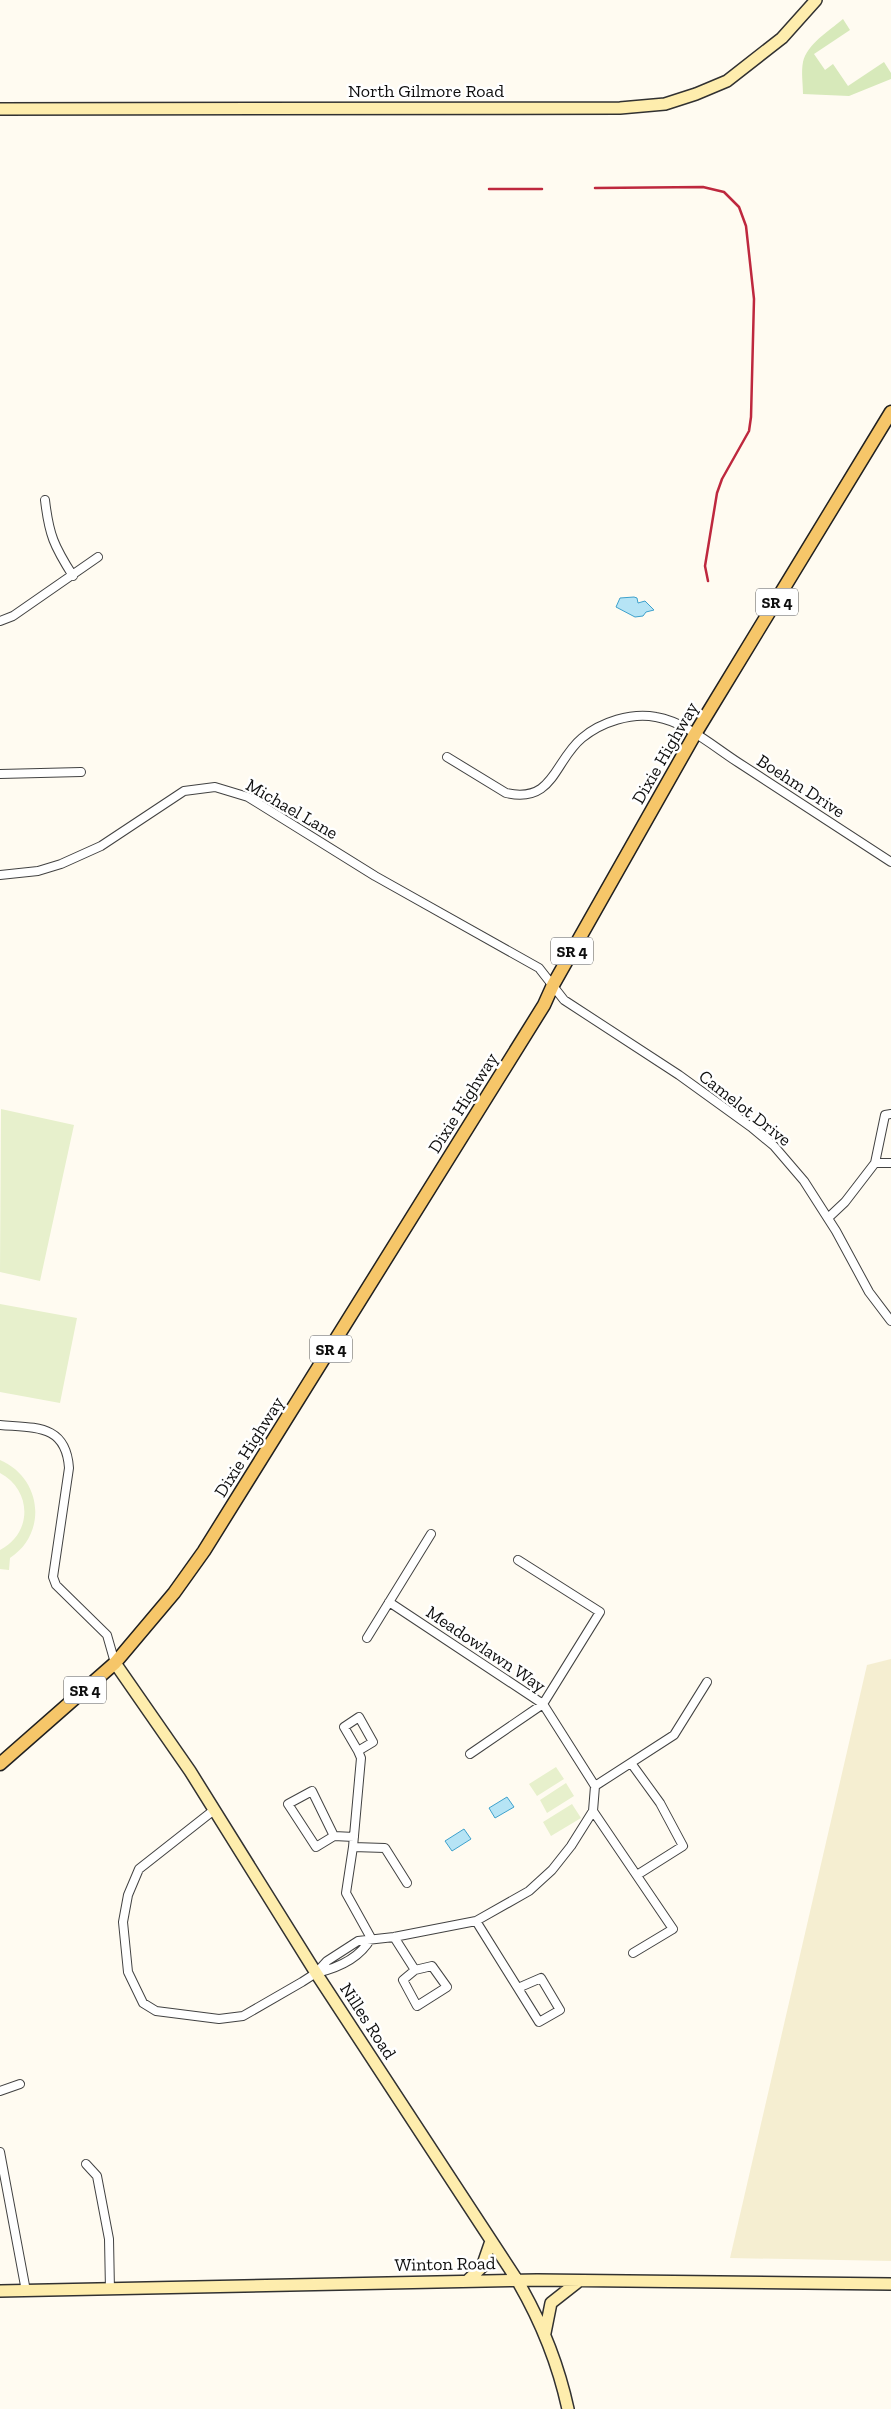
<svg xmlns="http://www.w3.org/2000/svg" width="891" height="2409" viewBox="0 0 891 2409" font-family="'Zilla Slab',serif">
	<rect width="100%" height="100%" fill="#fffbf1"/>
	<path fill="#f5eed1" d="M891,1659V2261L730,2258L867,1665Z"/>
	<path fill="#d7e9ba" d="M843,19L850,30L814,54L825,70L833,64L848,86L884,62L891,73V79L849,96L803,94C803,84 801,72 803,62C807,44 829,31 843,19Z"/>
	<path fill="#e7f0cc" d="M1,1109L74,1125L40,1281L0,1272Z
		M0,1304L77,1318L60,1403L0,1392Z
		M0,1460C42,1478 48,1533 10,1558L9,1570L0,1569V1550C33,1533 32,1490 0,1473Z
		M556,1767L564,1779L537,1796L529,1784Z
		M566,1783L574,1796L547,1813L540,1800Z
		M572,1804L581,1818L551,1836L543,1822Z"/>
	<path fill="#b6e4f5" stroke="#3ea1cc" d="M634,597L637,598L638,603L645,601L654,610L646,612L643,616L635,617L616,607L620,598Z
		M507,1797L514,1807L495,1818L489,1808Z
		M464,1829L471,1839L452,1851L445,1841Z"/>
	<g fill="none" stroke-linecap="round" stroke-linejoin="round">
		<g stroke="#424242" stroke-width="10">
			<path id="street" d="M45,500C49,535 54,546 73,576
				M0,621L13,616L98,557
				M447,757L506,793C554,804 554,761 582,738C601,722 632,712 656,717C686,722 714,747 739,763C789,796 840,829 891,862
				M0,774L81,772
				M0,875L38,871L61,864L101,846L184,791L215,787L248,797L375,876L539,968L564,1000L679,1075L751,1127L774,1146L804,1181L836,1231L869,1292L891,1321
				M891,1114L885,1115L875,1163H891
				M828,1218L845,1202L875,1163
				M0,1425C35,1428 66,1424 69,1468L53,1577L56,1585L107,1635L115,1663
				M389,1602L543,1704L470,1754
				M367,1638L431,1534
				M358,1751L344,1727L359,1717L373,1742L358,1751L361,1758L353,1847L346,1893L371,1938
				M631,1763L660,1803L683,1846L637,1875
				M595,1786L674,1735L707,1682
				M214,1810L139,1869L128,1895L123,1922L128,1972L143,2003L156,2011L219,2019L243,2016L302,1982L316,1973L327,1961L358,1941L394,1937L476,1921L529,1891L552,1870L571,1846L593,1811L595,1786L543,1704L600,1612L518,1560
				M593,1811L673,1929L633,1953
				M334,1836L312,1791L288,1804L316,1847L334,1836L354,1837
				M353,1847L385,1848L407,1883
				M476,1921L539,2022L560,2010L541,1978L518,1988
				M394,1937L415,1970L403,1980L417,2006L447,1987L432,1966L415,1970
				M316,1973C338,1968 360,1958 371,1938
				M0,2091L20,2084
				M0,2152L26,2291
				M86,2164L97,2176L109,2239L110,2290"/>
		</g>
		<g stroke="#313131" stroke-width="14">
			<path id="secondary" d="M0,109L620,108L665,104L696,94L727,81L782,38L816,0
				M115,1663L190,1771L316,1973L517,2280C541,2321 558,2363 568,2409
				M467,2281L482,2267L491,2241
				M0,2291L537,2280L891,2284
				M545,2333L551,2303L579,2281"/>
		</g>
		<g stroke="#202020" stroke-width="15">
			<path id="primary" d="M0,1764L115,1663L174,1593L204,1551L544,1005L553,985L695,734L891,412"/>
		</g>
		<use href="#street" stroke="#fff" stroke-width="8"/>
		<use href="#secondary" stroke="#feedad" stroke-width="11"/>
		<use href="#primary" stroke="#f6c669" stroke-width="12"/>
		<path stroke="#be283e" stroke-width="2.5" d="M595,188L703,187L724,192L739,207L746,226L754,299L751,417L749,431L722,479L717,493L705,566L708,581
			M489,189H542"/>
	</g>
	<g text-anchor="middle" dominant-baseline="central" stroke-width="5" stroke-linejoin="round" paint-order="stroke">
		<g fill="#fff" stroke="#575757" stroke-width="1">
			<rect x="756" y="588.5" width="42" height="27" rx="4"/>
			<rect x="551" y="937.5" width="42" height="27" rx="4"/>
			<rect x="310" y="1335.5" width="42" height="27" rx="4"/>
			<rect x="64" y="1676.5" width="42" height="27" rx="4"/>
		</g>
		<g font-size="16" font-weight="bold" fill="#0f0f0f">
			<text x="777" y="602">SR 4</text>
			<text x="572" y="951">SR 4</text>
			<text x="331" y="1349">SR 4</text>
			<text x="85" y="1690">SR 4</text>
		</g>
		<g font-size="18" fill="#0f0f0f" stroke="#fff">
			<text x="426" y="91">North Gilmore Road</text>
			<text transform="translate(665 753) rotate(-60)">Dixie Highway</text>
			<text transform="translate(801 786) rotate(33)">Boehm Drive</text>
			<text transform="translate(292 809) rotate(30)">Michael Lane</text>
			<text transform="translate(463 1103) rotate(-58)">Dixie Highway</text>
			<text transform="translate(745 1108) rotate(38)">Camelot Drive</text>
			<text transform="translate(249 1447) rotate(-58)">Dixie Highway</text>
			<text transform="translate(486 1649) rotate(34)">Meadowlawn Way</text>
			<text transform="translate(368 2021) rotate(57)">Nilles Road</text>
			<text transform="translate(445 2264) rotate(-1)">Winton Road</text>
		</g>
	</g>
</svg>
